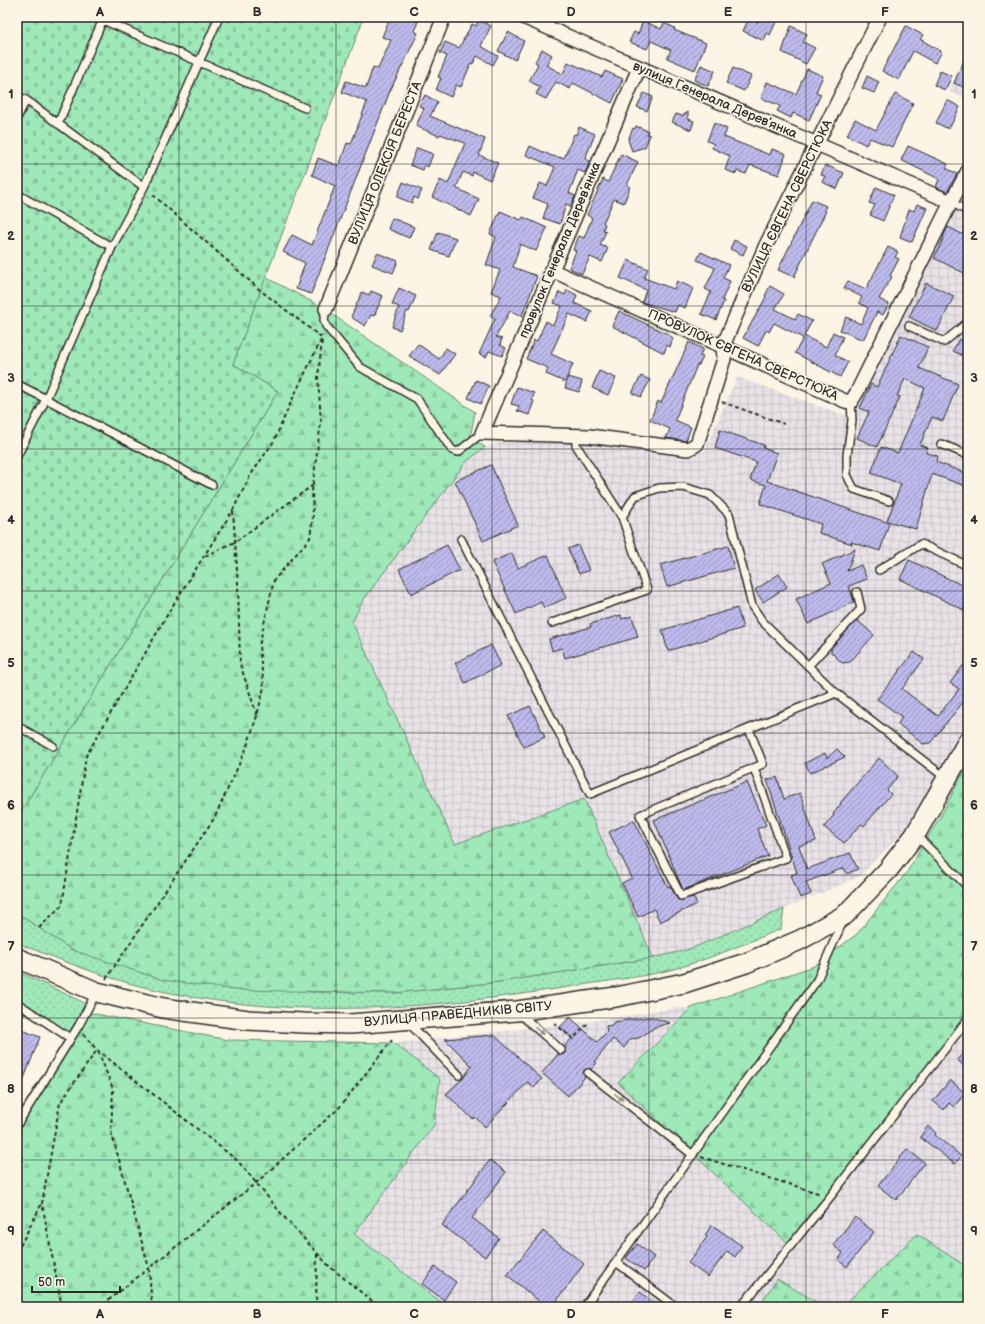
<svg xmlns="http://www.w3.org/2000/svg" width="985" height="1324" viewBox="0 0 985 1324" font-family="'Balsamiq Sans',sans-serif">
	<defs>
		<pattern id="industrial-grid" width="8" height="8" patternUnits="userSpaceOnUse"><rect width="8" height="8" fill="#e9e3e7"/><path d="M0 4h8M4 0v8" fill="none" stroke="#c8c3c6"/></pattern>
		<pattern id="grass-dots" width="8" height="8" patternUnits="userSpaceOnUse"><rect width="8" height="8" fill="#9fe9b8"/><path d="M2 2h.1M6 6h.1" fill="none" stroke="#89c89e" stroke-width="1.8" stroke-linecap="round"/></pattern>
		<pattern id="forest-firs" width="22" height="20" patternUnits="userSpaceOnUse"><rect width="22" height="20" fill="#9fe9b8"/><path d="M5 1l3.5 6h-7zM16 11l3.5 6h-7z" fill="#89c89e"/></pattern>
		<pattern id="cemetery-stones" width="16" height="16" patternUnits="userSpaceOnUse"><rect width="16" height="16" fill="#9fe9b8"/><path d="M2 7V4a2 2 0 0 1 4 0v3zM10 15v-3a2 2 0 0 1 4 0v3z" fill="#89c89e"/></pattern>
		<pattern id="building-hatch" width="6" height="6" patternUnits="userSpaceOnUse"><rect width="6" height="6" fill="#bdbaec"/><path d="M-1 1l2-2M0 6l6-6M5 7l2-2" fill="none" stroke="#9a97bf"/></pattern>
	</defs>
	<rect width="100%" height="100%" fill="#fcf5e5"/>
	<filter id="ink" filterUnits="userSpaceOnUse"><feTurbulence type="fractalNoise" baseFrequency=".025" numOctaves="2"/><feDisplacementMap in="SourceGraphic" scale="8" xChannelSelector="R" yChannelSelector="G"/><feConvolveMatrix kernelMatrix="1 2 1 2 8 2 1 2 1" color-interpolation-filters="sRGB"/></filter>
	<g filter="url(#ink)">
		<path fill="url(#industrial-grid)" d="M968,48V101L949,91Z
			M968,179V721L904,831L859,877L690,949L653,958L584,799L455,844L352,622L361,602L453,479L466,462L485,447L499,443L568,440L704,452L737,377L853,418L954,204Z
			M675,1008H691L618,1083L968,1019V1268L917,1234L842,1307H825L777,1279L758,1307H447L354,1234L434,1125L440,1079L394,1043L601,1020Z"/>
		<path fill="url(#grass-dots)" stroke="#658a72" d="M784,909L781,929C748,942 715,957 681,967C648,977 604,981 569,987C436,1008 299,1020 166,992C114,982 66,962 17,943V913L72,950L309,992L395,993L499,982L653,958L690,949Z
			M17,971L89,1005L70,1038L17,1003Z"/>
		<path fill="url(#forest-firs)" stroke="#658a72" d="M265,277L320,306L475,412L470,438L485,447L466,462L453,479L362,602L352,622L455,844L584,799L653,958L499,982L395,993L236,990L163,980L72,950L17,913V818L278,391L233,364Z
			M968,764V1019L791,1246L618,1083L691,1008L814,966L857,934L907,872L940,817Z
			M86,1012L228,1040L394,1043L440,1079L434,1125L354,1234L447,1307H17V1125Z
			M917,1234L968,1268V1307H842Z
			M777,1279L825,1307H758Z"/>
		<path fill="url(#cemetery-stones)" stroke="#658a72" d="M17,17H364L233,364L278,391L17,818Z"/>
		<path fill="url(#building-hatch)" stroke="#2b2b2b" d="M390,17H420L414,31L418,33L390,91L311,294L296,289L305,263L283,252L292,235L312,245L335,186L312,175L318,158L339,166L347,143L351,144L367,102L342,92L346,81L366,88L373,67L378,69L391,40L382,37Z
			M760,17H765L776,22L770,35L767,33L764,41L743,31L749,18L758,22Z
			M479,20L491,26L481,46L498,56L493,65L477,56L473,64L471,63L461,87L456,85L451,97L436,90L441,78L438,77L447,56L440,53L445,42L459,48L472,24L476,26Z
			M643,21L661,29L664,23L675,28L674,30L706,43L695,70L667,58L671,50L651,41L647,49L629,42L634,32L638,34Z
			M791,26L807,34L803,42L815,48L806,64L782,52Z
			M906,26L923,35L920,39L942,52L935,63L913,51L899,80L882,71Z
			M508,32L524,41L515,60L498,51Z
			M542,49L552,55L546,65L563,74L568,62L602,77L605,71L623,79L612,103L573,83L570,89L556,82L546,99L536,94L540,87L529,81L538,64L535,62Z
			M968,52V89L954,83Z
			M701,65L715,71L708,86L694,80Z
			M733,68L751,76L744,91L726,83Z
			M807,69L823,76L816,92L821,94L809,120L793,113L791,118L777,111L780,106L761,98L767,82L796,94Z
			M940,71L952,76L945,90L934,85Z
			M867,76L879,82L874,93L862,88Z
			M644,93L653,97L647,111L637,107Z
			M895,94L913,103L892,147L870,138L866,145L847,135L855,119L876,130Z
			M425,95L438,102L430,116L485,139L479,155L498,163L490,180L473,172L472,176L463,172L456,188L479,199L471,216L432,197L440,180L448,184L465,143L440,134L439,136L416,126L424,108L419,106Z
			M947,100L960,107L949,129L936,123Z
			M688,112V119L694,121L691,130L672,122L676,114L682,116Z
			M714,123L727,129L724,137L770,155L772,149L786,154L779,175L750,165L746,174L737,171L736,174L725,170L730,156L712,148L714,144L707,141Z
			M636,126L648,131L647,134L650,135L645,147L632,151L628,140L633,128L635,129Z
			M579,127L595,134L585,159L590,161L585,173L578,170L569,193L575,196L571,206L566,204L560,224L543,218L548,204L533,198L540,183L547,186L555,167L526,155L530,146L552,156L564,158L574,134L576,135Z
			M908,146L948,164L946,168L957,174L947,192L936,187L939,179L901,160Z
			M417,148L433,154L428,167L425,165L423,170L410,165Z
			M621,154L638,162L627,185L630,187L624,203L614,199L603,223L605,224L603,230L606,231L600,245L608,248L602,262L590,257L582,274L569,268L576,251L573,250L579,236L584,238L592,218L587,215L603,179L608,182Z
			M825,165L844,173L837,189L822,182L825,176L821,175Z
			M403,182L422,190L418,199L414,197L412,203L397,197Z
			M876,187L894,195L883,221L870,215L875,205L869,203Z
			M812,200L826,206L824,210L826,211L794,277L778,270Z
			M917,204L927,208L912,242L900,237L909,209L914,211Z
			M500,211L521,220L523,217L547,228L536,251L520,244L513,267L537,276L522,316L510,311L496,337L502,339L500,345L506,348L502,356L489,351L486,357L479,354L495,319L490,316L501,296L491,292L500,270L486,265L496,237L490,234Z
			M392,218L414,227L409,238L388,229Z
			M948,227L968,237V275L934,258L944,237H943Z
			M438,232L456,238L449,256L431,250Z
			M734,240L747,246L743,255L730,249Z
			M888,247L898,252L895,257L899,259L890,276L892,277L879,299L889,304L883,315L877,312L863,340L840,330L846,317L861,324L868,308L859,303L862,297L844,288L848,281L866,289Z
			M701,252L729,265L723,278L730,281L722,300L724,301L716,320L701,314L711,292L705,289L715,268L697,260Z
			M377,253L398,261L393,273L372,265Z
			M628,260L648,269L644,278L674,289L677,281L693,288L685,308L678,305L675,312L642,302L646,290L620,278Z
			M926,283L954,296L937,331L909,317Z
			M770,286L784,294L775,309L795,319L798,314L812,321L804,336L826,347L833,332L843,337L835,355L848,362L840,377L795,353L803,338L774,323L769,332L766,330L758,346L743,338L766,297L765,296Z
			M399,288L416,296L409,312L407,311L400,330L392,327L399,307L392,304Z
			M567,290L577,295L574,303L592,311L587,322L569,314L551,354L573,364L565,382L546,374L548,368L526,359L534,340L537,341L546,321L553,325L562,306L554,303L559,292L565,295Z
			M371,291L383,296L374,316L371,315L365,326L351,317L362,292L369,295Z
			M619,311L668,334L673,338L670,347L667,345L664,353L612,326Z
			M901,335L928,347L919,368L958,384L943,421L932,417L920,445L928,448L926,453L938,456L936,462L968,474V487L932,474L916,529L887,521L901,484L871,473L881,447L898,453L925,388L905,379L897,396L900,397L877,447L857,438L869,412L860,408L871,384L877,387Z
			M959,339L968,343V358L953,351Z
			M689,342L703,349L700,356L703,357L699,365H697L675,420L691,427L686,441L666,438L670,429L650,420L658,401L661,403Z
			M418,344L439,359L446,348L455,354L440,375L409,356Z
			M599,371L616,378L608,395L592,388Z
			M641,376L650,380L641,397L632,393Z
			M568,377L582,381L579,392L565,388Z
			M476,380L489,386L481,404L468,398Z
			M517,387L534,393L532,400L534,401L529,415L517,411L519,406L511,404Z
			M720,430L764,445L763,448L777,453L767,481L889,523L880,551L851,542L852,544L819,533L821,524L760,504L766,485L750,480L756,462L715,448Z
			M491,465L518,525L483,541L455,481Z
			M447,545L460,570L411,594L399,569Z
			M578,545L589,570L579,574L568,549Z
			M728,546L734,568L667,587L660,565Z
			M855,549L847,571L861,565L867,579L849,586L854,602L808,624L796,599L831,583L822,564Z
			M512,553L518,568L548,555L566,598L544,608L541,602L516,614L492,562Z
			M909,560L968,588V612L900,579Z
			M779,574L787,587L763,602L755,590Z
			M737,608L743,628L668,651L662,630Z
			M621,615L622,619L632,616L638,637L565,658L562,648L552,651L549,639L591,627L590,624Z
			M857,620L874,635L850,662L842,663L831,652V648Z
			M491,645L501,665L465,683L455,663Z
			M914,652L924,659L902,689L938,716L959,689L950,683L968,659V696L930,743L923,744L898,724L902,717L877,699Z
			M530,706L545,737L524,747L508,716Z
			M837,749L845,757L810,773L805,763L825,753L827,758Z
			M879,758L898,776L887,790L891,794L864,826L861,824L844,843L824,827L834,815L833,814L841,804L840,803Z
			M777,777L784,799L800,793L816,841L799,846L807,869L850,853L858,869L847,874L844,868L806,882L811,894L800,898L791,875L797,873L767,780Z
			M747,782L766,825L757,829L768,856L683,890L654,820Z
			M634,820L668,887L670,886L678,900L693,897L697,904L660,922L654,909L638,917L622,883L632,878L609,832Z
			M570,1017L597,1042L607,1032L606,1026L612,1025L614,1022L651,1017L670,1023L655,1027L639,1038L630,1039L624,1048L613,1039L595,1061L597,1063L591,1069L584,1070L583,1073L585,1077L568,1096L542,1073L558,1054L562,1055L565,1053V1046L572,1038L560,1027Z
			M17,1028L40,1037L18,1094H17Z
			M494,1035L542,1079L534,1088L528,1082L485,1127L475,1117L473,1119L446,1094L463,1078L472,1066L445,1039Z
			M968,1047V1069L957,1060Z
			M950,1080L965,1093L954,1107L949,1103L944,1110L933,1101Z
			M928,1126L936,1133L935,1135L961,1156L955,1164L920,1137Z
			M907,1149L925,1163L896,1200L878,1186Z
			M490,1160L506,1172L472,1218L499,1238L485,1257L442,1225Z
			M855,1217L874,1232L847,1267L838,1260L843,1253L833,1245Z
			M712,1225L742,1246L735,1257L727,1251L708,1277L688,1263L707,1237L705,1235Z
			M543,1231L584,1264L552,1307H546L507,1275Z
			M637,1244L654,1257L644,1271L626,1258Z
			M435,1267L456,1282L444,1300L422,1284Z
			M640,1292L659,1307H628Z"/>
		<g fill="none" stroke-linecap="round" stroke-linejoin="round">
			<g stroke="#2b2b2b" stroke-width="10">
				<path id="lane" d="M96,17L305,108
					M17,96L26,100L144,187
					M17,118L26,100
					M58,124L104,17
					M17,194L112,247
					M951,202L965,210L968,217
					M326,309L324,320L326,326L360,367L417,399L452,450L458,452L482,433
					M909,326L944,342L968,322
					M17,384L212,485
					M851,402L852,420L847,455V475L854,489L889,501
					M941,444L968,455
					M17,456L46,399L112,247L144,187L219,17
					M622,517L635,496L659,488L683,487L710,495L729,514L752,606L762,621L836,693L947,779
					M461,539L590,794L836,693
					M879,570L921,544L968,566
					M552,623L647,590L622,517L576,445V436
					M808,666L861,609L857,592
					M17,726L53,746
					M749,729L763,764L640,815L681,896L786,858L754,768
					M916,835L968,887
					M17,1003L70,1038
					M520,1014L561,1050
					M408,1022L459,1075
					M588,1073L693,1155
					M17,1125L79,1025L96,993
					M616,1262L676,1307
					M584,1307L817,980L843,921
					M741,1307L830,1197L968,1019"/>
			</g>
			<g stroke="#2b2b2b" stroke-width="16">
				<path id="street" d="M523,17L951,202
					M639,68L482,433L589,436L688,449L697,444L724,359L723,346L765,247L880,17
					M551,270L845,401L851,402L857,392L951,202L968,171
					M326,309L444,17"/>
			</g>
			<g stroke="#2b2b2b" stroke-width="22">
				<path id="secondary" d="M17,958L97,992L163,1008L248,1020L303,1023L350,1024L517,1011L616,997L684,983L746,963L800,940L845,915L888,870L915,835L968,741"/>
			</g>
			<path stroke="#2b2b2b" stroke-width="2" stroke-dasharray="4 3" stroke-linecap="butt" d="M722,402L784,424
				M233,511L238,584L240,664L257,715
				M205,556L235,542L313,485
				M39,928L62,905L86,756L170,610L233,510L250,476L274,441L291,402L322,338L260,290L151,193
				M106,979L215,817L246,749L257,716L264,687L259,646L274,580L310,538L313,515L312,491L321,421L318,377L322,341
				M554,1023L573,1039L587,1024
				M83,1034L97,1050L238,1161L285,1218L329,1266L379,1307
				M98,1051L113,1089L111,1131L149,1268L100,1307
				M701,1157L821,1194
				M17,1252L42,1203
				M62,1307L42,1203L60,1103L97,1050
				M152,1307L149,1268L256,1183L339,1108L392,1040
				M316,1307L317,1252"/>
			<use href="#lane" stroke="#fcf5e5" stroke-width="7"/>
			<use href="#street" stroke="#fcf5e5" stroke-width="13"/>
			<use href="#secondary" stroke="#fcf5e5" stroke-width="19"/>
		</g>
		<defs><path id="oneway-solid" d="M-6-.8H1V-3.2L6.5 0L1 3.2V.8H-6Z"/></defs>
		<g fill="#949088">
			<use href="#oneway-solid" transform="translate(539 1031) rotate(41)"/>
			<use href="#oneway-solid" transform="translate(619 1097) rotate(38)"/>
		</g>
	</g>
	<path fill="none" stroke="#2b2b2b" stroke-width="1" stroke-opacity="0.55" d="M179,17V1307M336,17V1307M492,17V1307M649,17V1307M806,17V1307M17,164H968M17,306H968M17,449H968M17,591H968M17,733H968M17,875H968M17,1018H968M17,1160H968"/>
	<g text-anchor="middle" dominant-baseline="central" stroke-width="3" stroke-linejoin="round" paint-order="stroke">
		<g font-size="13" fill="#2b2b2b" stroke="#fcf5e5">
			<text transform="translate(715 100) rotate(23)">вулиця Генерала Деревʼянка</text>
			<text transform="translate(385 163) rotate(-68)">ВУЛИЦЯ ОЛЕКСІЯ БЕРЕСТА</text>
			<text transform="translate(787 206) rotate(-64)">ВУЛИЦЯ ЄВГЕНА СВЕРСТЮКА</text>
			<text transform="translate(560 250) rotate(-67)">провулок Генерала Деревʼянка</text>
			<text transform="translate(743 355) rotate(24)">ПРОВУЛОК ЄВГЕНА СВЕРСТЮКА</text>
			<text transform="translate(458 1014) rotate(-5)">ВУЛИЦЯ ПРАВЕДНИКІВ СВІТУ</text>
		</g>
	</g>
	<rect width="985" height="1324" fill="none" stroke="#fcf5e5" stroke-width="44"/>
	<path d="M32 1286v6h88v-6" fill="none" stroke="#2b2b2b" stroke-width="2"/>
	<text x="38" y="1286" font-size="12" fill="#2b2b2b" stroke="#fcf5e5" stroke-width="3" paint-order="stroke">50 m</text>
	<rect x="22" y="22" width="941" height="1280" fill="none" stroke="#2b2b2b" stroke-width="1.5"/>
	<g font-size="13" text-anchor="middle" font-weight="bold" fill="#2b2b2b">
		<text x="100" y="16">A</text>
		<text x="257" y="16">B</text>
		<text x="414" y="16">C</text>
		<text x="571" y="16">D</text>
		<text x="728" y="16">E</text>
		<text x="885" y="16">F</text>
		<text x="11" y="98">1</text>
		<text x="974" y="98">1</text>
		<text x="11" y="240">2</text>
		<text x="974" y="240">2</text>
		<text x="11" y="382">3</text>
		<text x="974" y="382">3</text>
		<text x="11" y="524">4</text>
		<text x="974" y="524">4</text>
		<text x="11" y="667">5</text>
		<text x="974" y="667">5</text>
		<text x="11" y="809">6</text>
		<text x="974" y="809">6</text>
		<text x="11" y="951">7</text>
		<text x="974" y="951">7</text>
		<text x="11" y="1093">8</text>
		<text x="974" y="1093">8</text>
		<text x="11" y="1235">9</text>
		<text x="974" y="1235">9</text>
		<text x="100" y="1318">A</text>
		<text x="257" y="1318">B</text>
		<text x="414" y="1318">C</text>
		<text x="571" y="1318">D</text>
		<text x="728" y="1318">E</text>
		<text x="885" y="1318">F</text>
	</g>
</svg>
